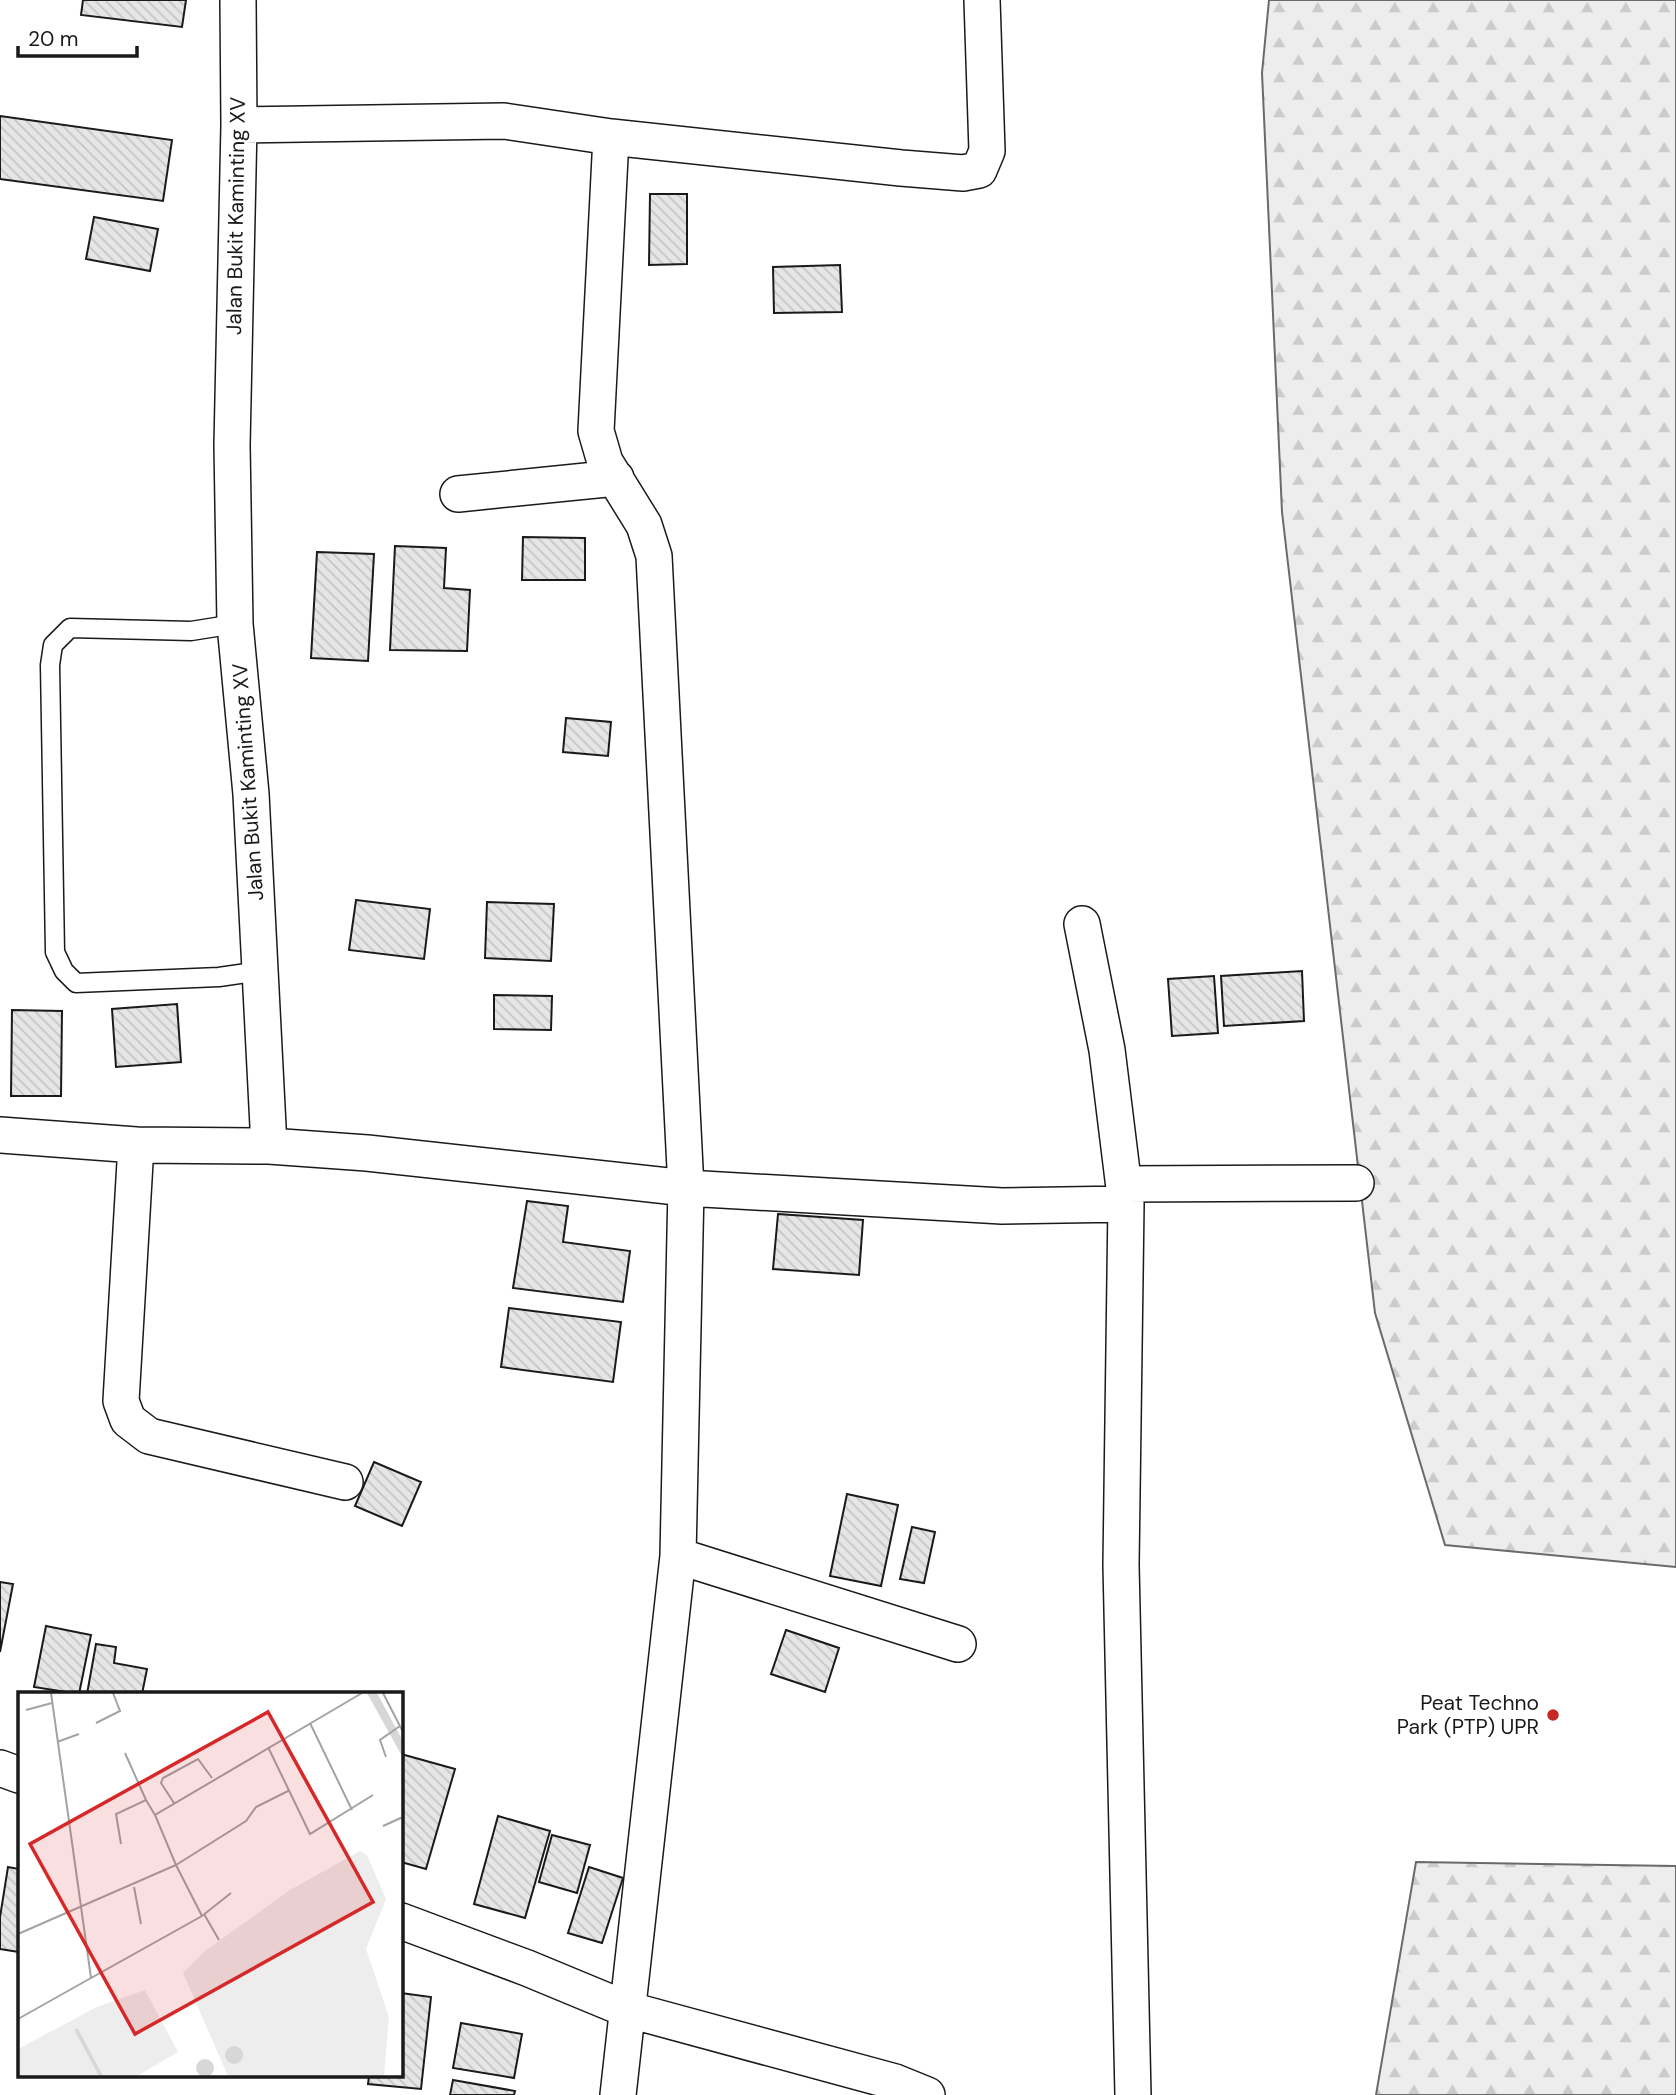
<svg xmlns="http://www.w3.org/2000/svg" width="1676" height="2095" viewBox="0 0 1676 2095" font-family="'DM Sans',sans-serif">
	<defs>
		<pattern id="forest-firs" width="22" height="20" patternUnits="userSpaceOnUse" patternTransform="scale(1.75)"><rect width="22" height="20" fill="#ededed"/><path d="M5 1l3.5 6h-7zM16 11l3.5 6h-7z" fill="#cbcbcb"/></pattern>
		<pattern id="building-back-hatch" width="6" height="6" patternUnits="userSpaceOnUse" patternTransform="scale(1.75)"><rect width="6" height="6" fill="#e6e6e6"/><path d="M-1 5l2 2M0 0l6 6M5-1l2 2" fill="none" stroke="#c5c5c5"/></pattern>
	</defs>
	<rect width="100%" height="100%" fill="#fff"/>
	<path fill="url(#forest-firs)" stroke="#6a6a6a" stroke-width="2" d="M1269,0H1676V1567L1445,1545L1375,1313L1282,512L1262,73Z
		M1416,1862L1676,1866V2095H1376Z"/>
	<path fill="url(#building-back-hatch)" stroke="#1a1a1a" stroke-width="2" d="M83,0H186L182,27L81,15Z
		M0,116L172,140L163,201L0,179Z
		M650,194H687V264L649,265Z
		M94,217L158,229L150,271L86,259Z
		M840,265L842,312L774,313L773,267Z
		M523,537L585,538V580H522Z
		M395,546L446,548L444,588L470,590L467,651L390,650Z
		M317,552L374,554L368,661L311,658Z
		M566,718L611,722L608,756L563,752Z
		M356,900L430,909L424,959L349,950Z
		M487,902L554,904L551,961L485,958Z
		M1302,971L1304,1021L1224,1026L1221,976Z
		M1214,976L1218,1033L1172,1036L1168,979Z
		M494,995L552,996L551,1030L494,1029Z
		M177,1004L181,1062L116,1067L112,1009Z
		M12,1010L62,1011L61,1096H11Z
		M527,1201L568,1206L563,1242L630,1251L623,1302L513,1288Z
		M778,1214L863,1220L859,1275L773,1269Z
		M509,1308L621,1322L613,1382L501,1367Z
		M374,1462L421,1482L402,1526L355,1506Z
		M847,1494L898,1505L881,1586L830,1576Z
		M912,1527L935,1532L924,1583L900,1579Z
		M0,1582L13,1584L0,1652Z
		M46,1626L91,1635L79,1694L34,1687Z
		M786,1630L839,1648L825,1692L771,1674Z
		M96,1644L116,1647L114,1663L147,1669L142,1694H87Z
		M401,1754L455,1769L426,1869L401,1862Z
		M498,1816L550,1831L525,1918L474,1904Z
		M552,1835L590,1845L577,1893L539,1882Z
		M8,1867L19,1869V1952L0,1949V1917Z
		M589,1867L623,1878L602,1943L568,1933Z
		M401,1993L431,1997L421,2089L368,2084L369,2076H401Z
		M461,2023L522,2034L514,2078L453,2068Z
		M453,2080L515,2091L514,2095H450Z"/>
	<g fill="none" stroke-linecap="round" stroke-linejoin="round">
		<g stroke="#1a1a1a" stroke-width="21">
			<path id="lane" d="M235,624L191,631L70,628L53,645L50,665L55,952L64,971L76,983L219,977L261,971"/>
		</g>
		<g stroke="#1a1a1a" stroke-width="38">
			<path id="street" d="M238,0L239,125L232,445L235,624L251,794L269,1146L367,1153L686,1188L678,1556L618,2095
				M239,125L504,121L611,137L901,168L963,173L979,170L987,151L982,0
				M611,137L596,431L605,462L644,525L654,556L686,1188L1002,1206L1126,1204
				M458,494L616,478
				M1082,924L1107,1050L1126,1204L1121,1565L1133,2095
				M0,1135L136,1145
				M269,1146L136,1145L121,1401L128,1420L149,1436L345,1482
				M1125,1184L1356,1183
				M678,1556L958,1644
				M0,1768L19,1775
				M401,1921L527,1968L626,2009L895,2082L927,2095"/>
		</g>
		<use href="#lane" stroke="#fff" stroke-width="18"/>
		<use href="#street" stroke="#fff" stroke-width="35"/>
	</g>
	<circle fill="#c62828" stroke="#fff" stroke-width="2.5" cx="1553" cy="1715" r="7"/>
	<g text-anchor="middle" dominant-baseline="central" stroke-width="5" stroke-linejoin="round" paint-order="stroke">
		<g font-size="21" fill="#1a1a1a" stroke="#fff">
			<text transform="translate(236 216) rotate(-89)">Jalan Bukit Kaminting XV</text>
			<text transform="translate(248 782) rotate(-94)">Jalan Bukit Kaminting XV</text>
		</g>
		<g font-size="21" fill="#1a1a1a" stroke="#fff" text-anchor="end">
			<text x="1539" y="1703">Peat Techno<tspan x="1539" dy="24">Park (PTP) UPR</tspan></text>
		</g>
	</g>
	<g transform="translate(18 1692)">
		<rect width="385" height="385" fill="#fff"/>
		<path d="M342,159L349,163L368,207L348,257L371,325L366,384H210L165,281L187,259L272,198ZM127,298L160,360L119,384H0V357L79,315Z" fill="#ededed"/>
		<path d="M349,1H359L385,49V66ZM207 363a9 9 0 1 1 18 0a9 9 0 1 1-18 0ZM178 376a9 9 0 1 1 18 0a9 9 0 1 1-18 0Z" fill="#d7d7d7"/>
		<path fill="none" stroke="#d7d7d7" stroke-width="3.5" d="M58,337L83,384"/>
		<path fill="none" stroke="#a3a3a3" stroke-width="2" d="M33,1L73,286L184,224L213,201M365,1L385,40M8,18L34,11M78,31L102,19L95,1M292,31L334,118M39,50L61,42M250,55L292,142L355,103M107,61L128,108M368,65L362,48L382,34M156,111L143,91L145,86L180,67L194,86M365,134L385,125M103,152L98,122L128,108L137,123M116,195L123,232M186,222L201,248M184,224L158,173L228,129L238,115L272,98M0,242L158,173L137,123L344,1M0,327L73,286"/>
		<path fill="#d62828" fill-opacity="0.15" stroke="#d62828" stroke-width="3.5" d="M250,20L355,210L117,342L12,152Z"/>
		<rect width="385" height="385" fill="none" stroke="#1a1a1a" stroke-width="3.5"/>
	</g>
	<path d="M18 46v10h119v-10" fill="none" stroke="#1a1a1a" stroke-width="3.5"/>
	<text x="28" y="46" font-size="21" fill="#1a1a1a" stroke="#ffffff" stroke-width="5" paint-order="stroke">20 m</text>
</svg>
